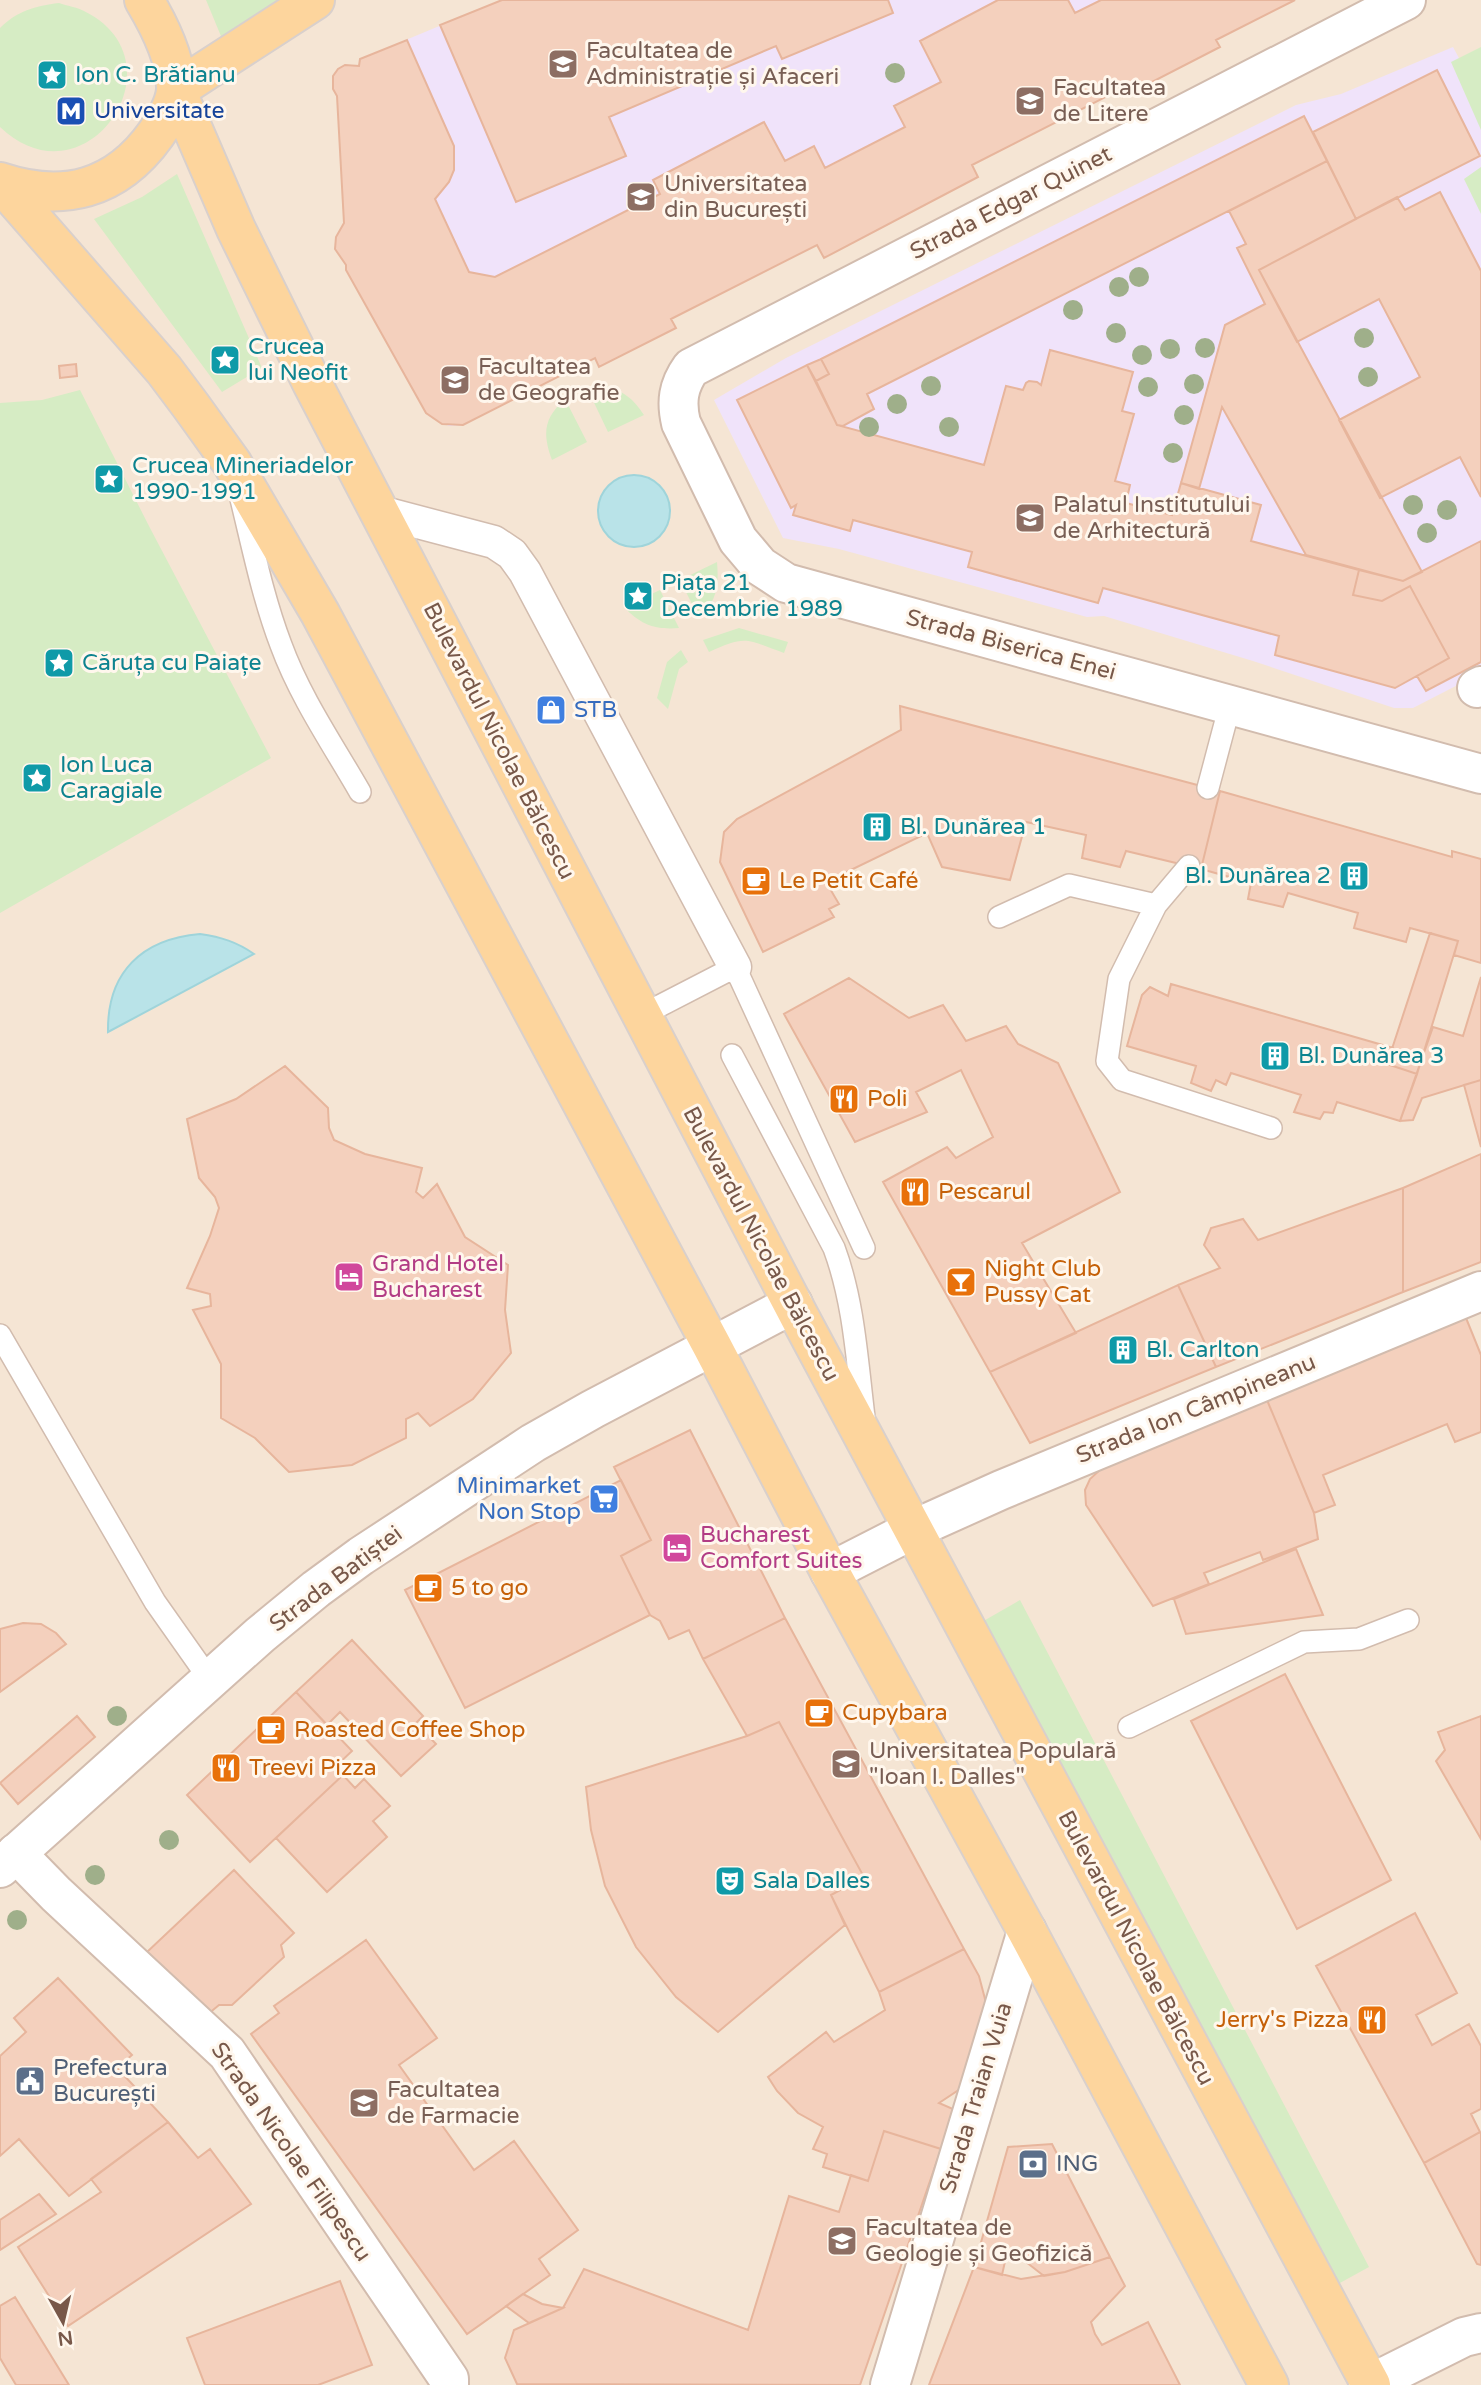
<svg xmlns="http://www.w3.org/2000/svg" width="1481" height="2385" viewBox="0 0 1481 2385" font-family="'Varela Round',sans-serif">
	<rect width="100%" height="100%" fill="#fdf3e6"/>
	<path fill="#f5e5d4" d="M0,0H1481V2385H0Z"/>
	<path fill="#f0e3fa" d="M502,0H1295L1217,40L1220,47L1123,97L1119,91L972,165L978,177L824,258L817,245L671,319L619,357L599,367L594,358L463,425L449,426L430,417L426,413L346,265L335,249L336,237L344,223L337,96L333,89L332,82L338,69L345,65L359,66L360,59Z
		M1453,47L1481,99V673L1413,708H1394L1253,661L1104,616L1087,617L839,549L783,538L714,400L786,358L1296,105L1341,94Z"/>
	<path fill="#d6ecc4" d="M206,0H286L223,41Z
		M59,3C67,6 77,7 84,11C186,61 86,209 0,127V28C17,11 35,6 59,3Z
		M1481,47V130L1451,62Z
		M1481,167V214L1464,179Z
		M177,174L262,368L222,392L94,219L142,197Z
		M604,385C623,391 633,398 644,415L608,432L587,388Z
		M80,390L150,528L271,758L0,913V403L42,400Z
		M565,399L587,442L552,460C542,433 544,418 565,399Z
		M717,562C719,585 717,602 699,618L680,580Z
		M660,590L679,628C655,630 641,625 624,607Z
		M739,628L788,642L784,653C747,640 747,634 709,652L703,640Z
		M681,650L688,662L679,669L668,709L657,698L667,662Z
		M1020,1600L1369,2267L1329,2289L980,1623Z"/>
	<path fill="#b9e3e8" stroke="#9fd4da" stroke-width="2" d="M598 511a36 36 0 1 1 72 0a36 36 0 1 1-72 0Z
		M200,934C221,937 237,942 254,954L108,1032C107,972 142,939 200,934Z"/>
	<path fill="#f4d0bd" stroke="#e7b59c" stroke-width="2" d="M502,0H888L893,13L782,59L776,46L609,117L626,156L516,202L440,25Z
		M998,0H1068L1075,13L1101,0H1295L1216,40L1220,47L1123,97L1119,90L972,165L978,177L824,258L817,245L671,319L676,328L599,367L595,358L463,425L442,424L426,413L346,270V265L335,249L336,237L344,223L337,96L333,89V76L338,69L345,65L359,66L360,59L407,40L454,146V170L449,182L435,199L469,272L495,277L660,194L653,180L764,122L785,161L814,146L825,168L905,127L894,106L941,82L920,41Z
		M1437,70L1480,156L1356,219L1313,132Z
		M1304,116L1327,161L867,394L874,409L843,426L837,425L816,381L829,374L821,359Z
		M1327,161L1356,219L1259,270L1422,572L1403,581L1306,555L1222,407L1199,489L1181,483L1225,325L1265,304L1237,248L1246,244L1229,211Z
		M1440,192L1481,271V497L1460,457L1380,498L1339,420L1420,377L1379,299L1297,342L1259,270L1397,197L1405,210Z
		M1050,350L1133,372L1122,411L1134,414L1115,481L1130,485L1126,503L1172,515L1181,483L1261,505L1251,541L1359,570L1353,595L1382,601L1410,586L1449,658L1395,688L1275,655L1279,636L1103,588L1098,603L968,567L972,552L853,520L850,531L793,515L796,505L791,508L737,400L807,365L837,425L984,465L1006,386L1023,390L1026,383L1029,381L1037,382L1041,385Z
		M821,359L829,374L816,381L807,365Z
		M76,364L77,376L60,378L59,366Z
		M1481,541V662L1426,691L1417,676L1449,658L1410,586L1382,601L1353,595L1359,570L1403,581Z
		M900,706L1220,791L1201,869L1126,851L1120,867L1082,858L1086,835L1026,822L1010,880L942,867L927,833L826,882L839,904L829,909L834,917L763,952L720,862L724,832L737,819L901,730Z
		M1220,791L1452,857V851L1481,859V963L1454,955L1458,941L1410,928L1406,942L1354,928L1358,913L1288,893L1283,907L1248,899L1251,883L1201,869Z
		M1430,933L1458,941L1417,1074L1387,1064Z
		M1481,977V1080L1422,1098L1413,1120L1400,1121L1433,1027L1463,1036Z
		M849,978L909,1018L943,1005L966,1041L1006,1026L1018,1044L1058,1063L1120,1192L1022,1243L1076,1333L990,1372L883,1182L947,1147L956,1158L993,1137L961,1070L916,1092L927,1112L855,1142L784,1014Z
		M1171,984L1393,1048L1387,1064L1417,1074L1400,1121L1337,1102L1333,1113L1324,1112L1320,1119L1294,1112L1301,1095L1231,1073L1226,1085L1216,1080L1211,1091L1191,1083L1196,1066L1127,1046L1142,995L1150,987L1168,996Z
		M285,1066L328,1108L329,1128L334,1140L365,1154L422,1168L416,1192L423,1198L437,1184L465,1237L508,1265L505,1310L511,1353L473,1399L430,1426L418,1413L406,1419V1438L352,1465L289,1472L255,1438L221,1418V1364L193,1310L211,1306L210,1294L187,1288L210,1236L219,1208L215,1197L199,1178L187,1119L236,1099Z
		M1481,1080V1147L1464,1085Z
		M1481,1154V1262L1403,1292V1188Z
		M1403,1188V1292L1216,1367L1178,1285L1220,1268L1204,1245L1211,1228L1243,1219L1258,1240Z
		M1178,1285L1216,1367L1030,1443L990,1372Z
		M1466,1318L1481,1355V1432L1455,1442L1447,1424L1323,1475L1335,1505L1314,1513L1267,1400Z
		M1267,1400L1314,1513L1318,1539L1263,1560L1260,1552L1204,1573L1209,1584L1153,1606L1086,1505L1085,1490L1090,1479L1101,1469Z
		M690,1430L785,1618L703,1659L689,1630L669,1639L660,1621L650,1615L621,1556L651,1540L614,1467Z
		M621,1480L651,1540L621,1556L650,1615L465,1708L405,1590Z
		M1296,1549L1323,1615L1186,1634L1174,1599Z
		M785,1618L964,1949L879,1992L831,1895L864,1877L779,1722L747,1736L703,1659Z
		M23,1623L41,1624L56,1633L66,1644L0,1692V1629Z
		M352,1640L423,1716L416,1723L436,1744L401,1776L340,1712L327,1725L296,1692Z
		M1285,1674L1391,1880L1297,1929L1191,1721Z
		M296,1692L352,1751L335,1767L343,1775L250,1862L187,1795Z
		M77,1716L95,1737L18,1804L0,1783Z
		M1481,1716V1839L1436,1761L1445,1750L1438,1732Z
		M779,1722L864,1877L831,1895L845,1925L718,2032L676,1997L636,1947L605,1886L591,1830L586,1787L747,1736Z
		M343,1775L355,1788L364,1779L390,1806L373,1821L387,1837L327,1892L276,1838Z
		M234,1870L294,1933L281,1945L284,1957L232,2005H219L207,2015L147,1952Z
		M1415,1913L1457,1993L1416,2015L1432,2045L1469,2024L1481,2046V2109L1471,2114L1480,2132L1424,2163L1316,1966Z
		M366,1940L437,2038L399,2065L474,2170L514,2141L578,2230L539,2259L550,2275L467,2334L251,2034L279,2013L274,2006Z
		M964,1949L979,1976L985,1999V2025L960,2089L939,2103L953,2109L941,2149L884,2131L868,2181L823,2167L827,2154L813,2149L823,2127L798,2113L777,2091L768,2077L826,2032L834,2042L885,2010L879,1992Z
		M58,1978L132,2055L117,2068L168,2122L69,2196L19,2139L0,2156V2056L26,2032L14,2018Z
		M168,2122L198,2158L210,2149L251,2204L68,2326L18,2247L101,2192L91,2179Z
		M884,2131L941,2149L860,2385L517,2384L505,2358L514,2330L563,2308L584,2269L748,2330L789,2196L839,2212L851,2175L868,2181Z
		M1480,2132L1481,2133V2265L1477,2264L1424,2163Z
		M1052,2144L1110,2257L1065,2272L1044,2276L1008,2248L1002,2275L974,2267L1008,2147Z
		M39,2194L56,2214L0,2250V2220Z
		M1110,2257L1125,2286L1091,2322L1095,2334L1102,2345L1148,2322L1180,2385H929L974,2267L1021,2279L1065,2272Z
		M340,2281L372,2365L318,2385H205L187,2338Z
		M523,2294L542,2304L563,2308L529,2323L506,2306Z
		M15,2297L69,2385H16L0,2358V2306Z"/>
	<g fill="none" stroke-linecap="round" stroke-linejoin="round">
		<g stroke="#d2bcae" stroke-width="24">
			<path id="service" d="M241,499C253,548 263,598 281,645C300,697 333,745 360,792
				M1208,788L1230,705
				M1156,905L1119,979L1107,1061L1122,1080L1271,1128
				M999,917L1069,885L1156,905L1189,866
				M642,1015L735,967L864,1248
				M732,1055L834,1248C854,1302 857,1360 864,1417
				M0,1335L155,1602L210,1680
				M1129,1727L1304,1642L1359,1639L1408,1620"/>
		</g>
		<g stroke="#d2bcae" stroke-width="35">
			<path id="pedestrian" d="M380,512L494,542L512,554L525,572L735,967"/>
		</g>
		<g stroke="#d2bcae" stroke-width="42">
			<path id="minor" d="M1406,0L691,368C678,386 676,402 681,423L738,540L760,566L786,583L1481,774
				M1477,688L1481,686
				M16,1853L56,1894L227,2053L449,2379V2385
				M890,2385L1027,1931"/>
		</g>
		<g stroke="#d2bcae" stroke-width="42">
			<path id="tertiary" d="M830,1572L912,1530L1001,1490L1481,1291
				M0,1868L260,1635L316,1589L361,1556L533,1443L593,1409L793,1304
				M1368,2385L1464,2337L1481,2333"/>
		</g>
		<g stroke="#d9d0cc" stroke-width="42">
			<path id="primary" d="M176,90L236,229L312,383L799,1316L1371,2385
				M176,90L315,0
				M0,182L164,370L191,406L232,463L320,613L712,1346L830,1572L1027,1931L1269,2385
				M0,182C63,203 116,190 156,134C164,123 175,104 176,90C177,60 159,25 144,0"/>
		</g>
		<use href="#service" stroke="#fff" stroke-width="21"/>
		<use href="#pedestrian" stroke="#fff" stroke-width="32"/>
		<use href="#minor" stroke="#fff" stroke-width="38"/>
		<use href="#tertiary" stroke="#fff" stroke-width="38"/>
		<use href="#primary" stroke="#fdd59d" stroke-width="38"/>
	</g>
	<g fill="#9faf8a">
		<circle cx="895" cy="73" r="10"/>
		<circle cx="1139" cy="277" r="10"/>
		<circle cx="1119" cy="287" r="10"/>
		<circle cx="1073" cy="310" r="10"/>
		<circle cx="1116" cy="333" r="10"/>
		<circle cx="1364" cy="338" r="10"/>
		<circle cx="1205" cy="348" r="10"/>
		<circle cx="1170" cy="349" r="10"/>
		<circle cx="1142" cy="355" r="10"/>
		<circle cx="1368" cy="377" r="10"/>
		<circle cx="1194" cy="384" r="10"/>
		<circle cx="931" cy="386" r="10"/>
		<circle cx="1148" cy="387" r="10"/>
		<circle cx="897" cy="404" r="10"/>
		<circle cx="1184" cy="415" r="10"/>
		<circle cx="869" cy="427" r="10"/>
		<circle cx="949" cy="427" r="10"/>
		<circle cx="1173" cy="453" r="10"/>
		<circle cx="1413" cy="505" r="10"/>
		<circle cx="1447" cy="510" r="10"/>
		<circle cx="1427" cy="533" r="10"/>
		<circle cx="117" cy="1716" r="10"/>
		<circle cx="169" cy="1840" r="10"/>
		<circle cx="95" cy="1875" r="10"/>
		<circle cx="17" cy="1920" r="10"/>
	</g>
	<defs>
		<g id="university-square" transform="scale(1.575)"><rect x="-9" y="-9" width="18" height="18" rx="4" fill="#8d6e63" stroke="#fff7ed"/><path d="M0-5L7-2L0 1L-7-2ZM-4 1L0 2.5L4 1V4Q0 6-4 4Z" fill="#fff"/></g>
		<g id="sight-square" transform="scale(1.575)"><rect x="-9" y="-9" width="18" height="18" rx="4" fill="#0f9aa8" stroke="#fff7ed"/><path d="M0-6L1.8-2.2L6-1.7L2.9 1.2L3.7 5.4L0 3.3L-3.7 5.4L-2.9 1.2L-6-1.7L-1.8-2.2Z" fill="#fff"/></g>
		<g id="metro-square" transform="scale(1.575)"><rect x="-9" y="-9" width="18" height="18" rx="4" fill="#1a4fb4" stroke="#fff7ed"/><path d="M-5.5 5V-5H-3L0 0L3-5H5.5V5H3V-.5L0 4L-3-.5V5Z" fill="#fff"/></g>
		<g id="shop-square" transform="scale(1.575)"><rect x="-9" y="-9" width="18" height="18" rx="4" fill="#3f7fe0" stroke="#fff7ed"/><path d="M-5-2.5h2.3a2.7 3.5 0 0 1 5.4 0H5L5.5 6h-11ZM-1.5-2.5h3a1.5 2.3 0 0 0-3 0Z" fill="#fff"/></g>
		<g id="building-square" transform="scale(1.575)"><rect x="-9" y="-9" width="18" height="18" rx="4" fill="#0f9aa8" stroke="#fff7ed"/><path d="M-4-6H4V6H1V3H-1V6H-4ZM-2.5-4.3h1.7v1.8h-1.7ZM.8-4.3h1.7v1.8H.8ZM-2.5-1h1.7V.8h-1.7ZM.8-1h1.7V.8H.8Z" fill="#fff"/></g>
		<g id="cafe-square" transform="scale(1.575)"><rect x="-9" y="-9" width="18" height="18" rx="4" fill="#e8710a" stroke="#fff7ed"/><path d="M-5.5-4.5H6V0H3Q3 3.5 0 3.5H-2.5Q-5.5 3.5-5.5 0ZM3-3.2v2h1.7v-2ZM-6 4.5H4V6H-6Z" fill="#fff"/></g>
		<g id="restaurant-square" transform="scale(1.575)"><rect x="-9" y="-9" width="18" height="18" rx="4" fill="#e8710a" stroke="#fff7ed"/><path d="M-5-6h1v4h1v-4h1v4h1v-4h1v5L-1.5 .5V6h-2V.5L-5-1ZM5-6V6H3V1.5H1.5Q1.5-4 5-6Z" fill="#fff"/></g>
		<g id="hotel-square" transform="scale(1.575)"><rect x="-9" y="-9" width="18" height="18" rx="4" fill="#d1479c" stroke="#fff7ed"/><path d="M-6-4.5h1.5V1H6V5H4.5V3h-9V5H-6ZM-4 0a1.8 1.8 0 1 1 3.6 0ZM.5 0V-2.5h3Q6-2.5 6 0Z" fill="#fff"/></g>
		<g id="bar-square" transform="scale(1.575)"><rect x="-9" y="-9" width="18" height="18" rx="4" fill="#e8710a" stroke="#fff7ed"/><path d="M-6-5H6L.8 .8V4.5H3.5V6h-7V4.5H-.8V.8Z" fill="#fff"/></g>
		<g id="supermarket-square" transform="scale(1.575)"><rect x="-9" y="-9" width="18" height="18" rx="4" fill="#3f7fe0" stroke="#fff7ed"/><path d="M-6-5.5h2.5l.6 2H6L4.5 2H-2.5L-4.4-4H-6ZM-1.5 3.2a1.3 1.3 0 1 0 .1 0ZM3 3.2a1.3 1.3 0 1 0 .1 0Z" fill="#fff"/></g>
		<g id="theatre-square" transform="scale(1.575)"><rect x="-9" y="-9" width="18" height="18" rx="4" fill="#0f9aa8" stroke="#fff7ed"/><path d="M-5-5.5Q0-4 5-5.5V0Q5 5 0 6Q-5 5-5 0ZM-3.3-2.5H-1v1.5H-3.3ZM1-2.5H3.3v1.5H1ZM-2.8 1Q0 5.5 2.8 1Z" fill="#fff"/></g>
		<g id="civic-square" transform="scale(1.575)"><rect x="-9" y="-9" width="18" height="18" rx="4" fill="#5c6f8a" stroke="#fff7ed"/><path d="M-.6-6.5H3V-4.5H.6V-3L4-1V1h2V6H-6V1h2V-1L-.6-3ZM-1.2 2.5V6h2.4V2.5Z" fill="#fff"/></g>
		<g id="bank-square" transform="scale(1.575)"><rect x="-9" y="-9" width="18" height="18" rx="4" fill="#5c6f8a" stroke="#fff7ed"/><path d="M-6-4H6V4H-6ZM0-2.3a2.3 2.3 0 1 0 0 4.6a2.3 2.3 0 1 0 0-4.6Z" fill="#fff"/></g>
	</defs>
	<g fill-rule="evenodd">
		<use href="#university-square" x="563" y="64"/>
		<use href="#sight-square" x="52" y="75"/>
		<use href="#university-square" x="1030" y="101"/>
		<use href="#metro-square" x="71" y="111"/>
		<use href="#university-square" x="641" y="197"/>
		<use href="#sight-square" x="225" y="360"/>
		<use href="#university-square" x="455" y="380"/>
		<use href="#sight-square" x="109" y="479"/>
		<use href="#university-square" x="1030" y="518"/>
		<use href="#sight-square" x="638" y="596"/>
		<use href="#sight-square" x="59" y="663"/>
		<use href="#shop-square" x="551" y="710"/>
		<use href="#sight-square" x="37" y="778"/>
		<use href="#building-square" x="877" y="827"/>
		<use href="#building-square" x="1354" y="876"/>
		<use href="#cafe-square" x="756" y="881"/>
		<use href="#building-square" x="1275" y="1056"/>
		<use href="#restaurant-square" x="844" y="1099"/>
		<use href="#restaurant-square" x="915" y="1192"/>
		<use href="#hotel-square" x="349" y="1277"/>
		<use href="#bar-square" x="961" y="1282"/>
		<use href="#building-square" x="1123" y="1350"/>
		<use href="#supermarket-square" x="604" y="1499"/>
		<use href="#hotel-square" x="677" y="1548"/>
		<use href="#cafe-square" x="428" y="1588"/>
		<use href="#cafe-square" x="819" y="1713"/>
		<use href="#cafe-square" x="271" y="1730"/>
		<use href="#university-square" x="846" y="1764"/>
		<use href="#restaurant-square" x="226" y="1768"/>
		<use href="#theatre-square" x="730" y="1881"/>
		<use href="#restaurant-square" x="1372" y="2020"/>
		<use href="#civic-square" x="30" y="2081"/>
		<use href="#university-square" x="364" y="2103"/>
		<use href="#bank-square" x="1033" y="2164"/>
		<use href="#university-square" x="842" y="2241"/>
	</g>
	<g text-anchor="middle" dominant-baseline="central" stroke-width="6" stroke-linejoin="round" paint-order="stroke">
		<g font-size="23" fill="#785e54" stroke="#fff7ed" text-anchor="start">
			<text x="586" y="51">Facultatea de<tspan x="586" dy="26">Administrație și Afaceri</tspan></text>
			<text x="1053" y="88">Facultatea<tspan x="1053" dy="26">de Litere</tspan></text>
			<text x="664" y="184">Universitatea<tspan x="664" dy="26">din București</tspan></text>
			<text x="478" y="367">Facultatea<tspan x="478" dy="26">de Geografie</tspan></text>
			<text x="1053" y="505">Palatul Institutului<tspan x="1053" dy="26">de Arhitectură</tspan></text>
			<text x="869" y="1751">Universitatea Populară<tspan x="869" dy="26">"Ioan I. Dalles"</tspan></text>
			<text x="387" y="2090">Facultatea<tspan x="387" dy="26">de Farmacie</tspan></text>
			<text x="865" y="2228">Facultatea de<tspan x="865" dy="26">Geologie și Geofizică</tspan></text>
		</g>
		<g font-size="23" fill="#0d838f" stroke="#fff7ed" text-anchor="start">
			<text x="75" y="75">Ion C. Brătianu</text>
			<text x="248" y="347">Crucea<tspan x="248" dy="26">lui Neofit</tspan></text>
			<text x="132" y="466">Crucea Mineriadelor<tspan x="132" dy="26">1990-1991</tspan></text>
			<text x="661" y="583">Piața 21<tspan x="661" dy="26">Decembrie 1989</tspan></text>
			<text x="82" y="663">Căruța cu Paiațe</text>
			<text x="60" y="765">Ion Luca<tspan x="60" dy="26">Caragiale</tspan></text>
			<text x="900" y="827">Bl. Dunărea 1</text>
			<text x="1331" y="876" text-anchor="end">Bl. Dunărea 2</text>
			<text x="1298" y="1056">Bl. Dunărea 3</text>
			<text x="1146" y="1350">Bl. Carlton</text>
			<text x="753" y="1881">Sala Dalles</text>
		</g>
		<g font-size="23" fill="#164399" stroke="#fff7ed" text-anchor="start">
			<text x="94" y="111">Universitate</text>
		</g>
		<g font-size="23" fill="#785849" stroke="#fff7ed">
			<text transform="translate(1011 203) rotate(-27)">Strada Edgar Quinet</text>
			<text transform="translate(1011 645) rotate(15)">Strada Biserica Enei</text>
			<text transform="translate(499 741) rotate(63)">Bulevardul Nicolae Bălcescu</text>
			<text transform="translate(761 1244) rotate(62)">Bulevardul Nicolae Bălcescu</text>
			<text transform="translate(1196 1409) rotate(-22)">Strada Ion Câmpineanu</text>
			<text transform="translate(336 1579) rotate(-37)">Strada Batiștei</text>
			<text transform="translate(1136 1948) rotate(62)">Bulevardul Nicolae Bălcescu</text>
			<text transform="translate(976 2098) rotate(-73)">Strada Traian Vuia</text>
			<text transform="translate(291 2152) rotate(55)">Strada Nicolae Filipescu</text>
		</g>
		<g font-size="23" fill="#366cbe" stroke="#fff7ed" text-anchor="start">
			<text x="574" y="710">STB</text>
			<text x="581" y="1486" text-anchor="end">Minimarket<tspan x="581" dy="26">Non Stop</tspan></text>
		</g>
		<g font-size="23" fill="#c56008" stroke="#fff7ed" text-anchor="start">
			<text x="779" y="881">Le Petit Café</text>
			<text x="867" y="1099">Poli</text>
			<text x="938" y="1192">Pescarul</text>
			<text x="984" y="1269">Night Club<tspan x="984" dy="26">Pussy Cat</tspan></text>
			<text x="451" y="1588">5 to go</text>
			<text x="842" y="1713">Cupybara</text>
			<text x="294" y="1730">Roasted Coffee Shop</text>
			<text x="249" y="1768">Treevi Pizza</text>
			<text x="1349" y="2020" text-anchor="end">Jerry's Pizza</text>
		</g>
		<g font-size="23" fill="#b23c85" stroke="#fff7ed" text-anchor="start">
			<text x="372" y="1264">Grand Hotel<tspan x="372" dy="26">Bucharest</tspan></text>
			<text x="700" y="1535">Bucharest<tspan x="700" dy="26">Comfort Suites</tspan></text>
		</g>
		<g font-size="23" fill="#4e5e75" stroke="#fff7ed" text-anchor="start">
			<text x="53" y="2068">Prefectura<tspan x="53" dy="26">București</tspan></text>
			<text x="1056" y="2164">ING</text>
		</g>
	</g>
	<g transform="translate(63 2322) rotate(172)" stroke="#fff7ed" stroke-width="5" paint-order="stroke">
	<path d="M0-5L12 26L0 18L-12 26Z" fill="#785849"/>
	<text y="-10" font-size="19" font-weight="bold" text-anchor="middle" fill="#785849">N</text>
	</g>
</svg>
